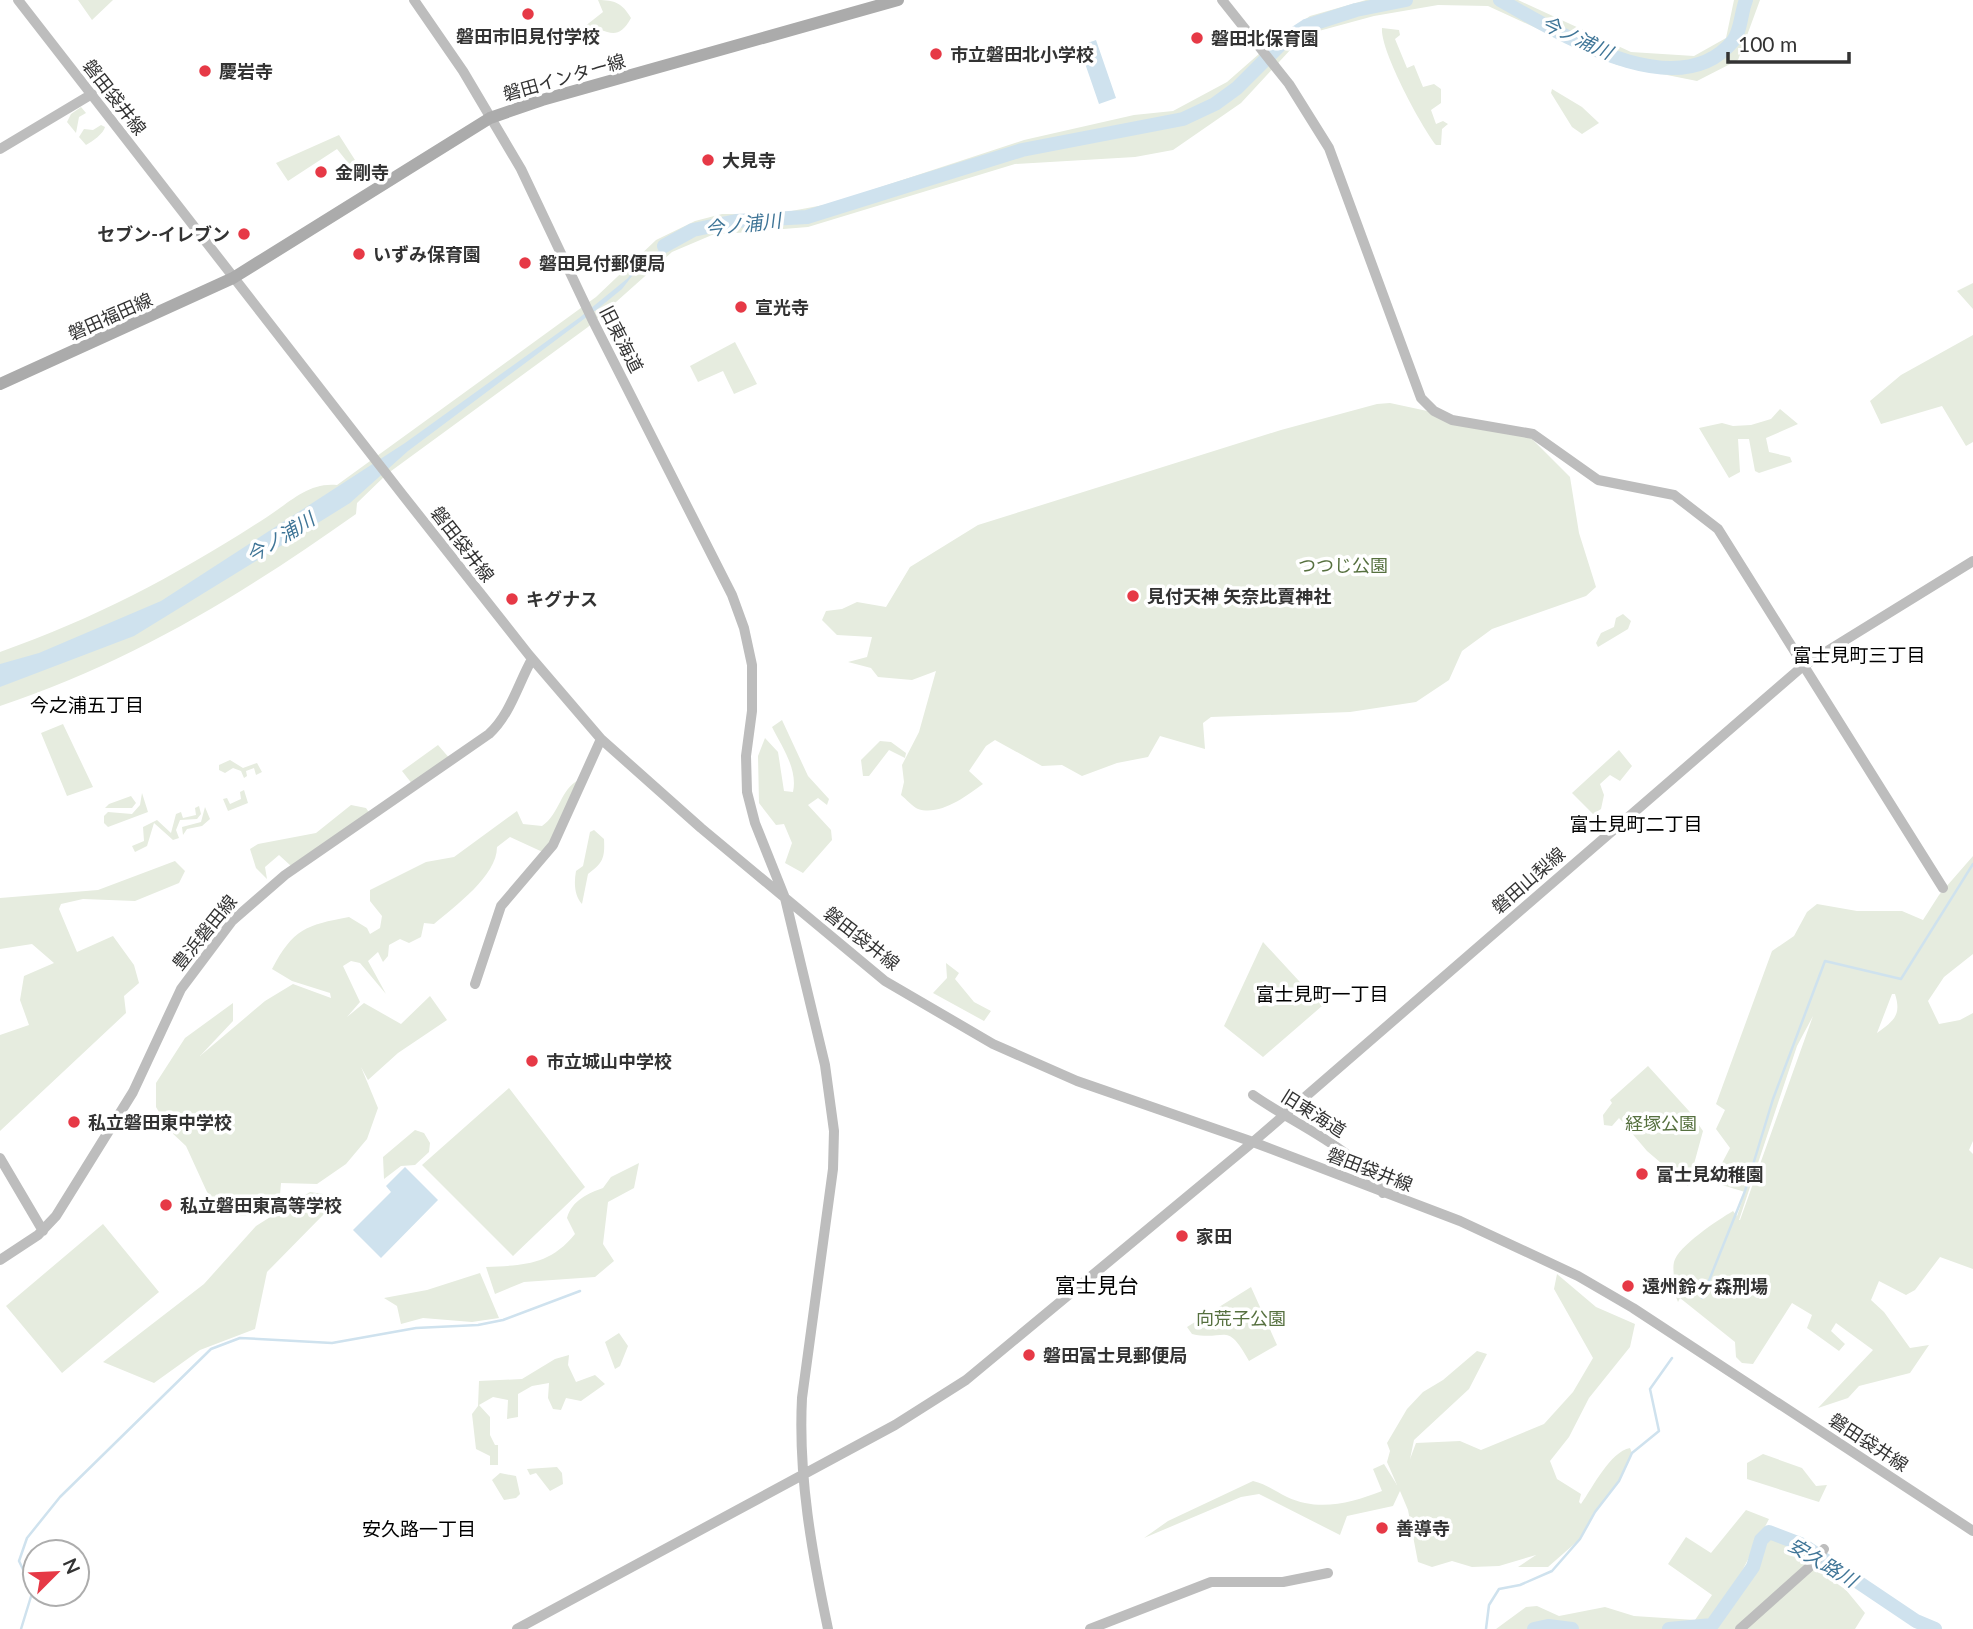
<svg xmlns="http://www.w3.org/2000/svg" width="1973" height="1629" viewBox="0 0 1973 1629" font-family="Lato,'Noto Sans JP',sans-serif">
	<rect width="100%" height="100%" fill="#fff"/>
	<path fill="#e6ecdf" fill-rule="evenodd" d="M78,0H113L92,20Z
		M598,0C615,0 622,3 631,18C616,46 605,26 584,27L603,12Z
		M1366,0H1518L1631,52L1694,56L1726,38L1734,0H1760L1738,60L1697,81L1617,65L1488,6L1438,5L1374,16L1304,35L1241,103L1173,150L1135,157L1015,164L808,227L712,235L672,252L588,327L387,474L357,503L356,514C243,594 132,662 0,706V652C99,617 179,574 267,517C290,502 309,482 337,485L596,297L656,240L695,221L722,214H775L829,204L1024,140L1134,115L1173,111L1227,82L1277,38L1310,16Z
		M1382,28L1399,30L1400,35L1395,39L1407,68L1414,65L1423,87L1434,84L1441,89V103L1431,110L1436,124L1443,121L1448,124L1442,129L1441,145H1436C1421,126 1380,50 1382,28Z
		M1552,89L1582,107L1599,123L1582,134L1572,127L1551,93Z
		M81,107L86,113L79,117L76,133L67,122L71,114Z
		M101,125L105,127C104,133 92,142 86,145L79,137L84,129L93,130Z
		M339,135L355,160L349,164L337,149L288,181L276,163Z
		M1973,283V309L1957,291Z
		M1973,335V442L1966,446L1942,406L1881,424L1870,401L1901,375Z
		M735,342L757,384L734,394L723,371L698,382L690,366Z
		M1390,403L1525,432L1570,477L1579,533L1596,587L1586,596L1492,629L1462,651L1449,680L1416,702L1350,712L1211,717L1203,723L1205,749L1160,736L1148,757L1117,763L1082,776L1062,765L1042,766L995,740L986,746L969,771L983,784C965,797 940,816 918,809C913,807 906,799 901,795L904,782L902,765L919,732L936,671L912,680L878,677L871,668L848,662L867,657L872,637L837,635L822,620L826,611L842,609L857,602L886,607L910,567L978,525L1281,430L1377,404Z
		M1780,409L1798,424L1766,438L1769,452L1790,457L1792,462L1759,473L1755,471L1749,439H1738L1740,472L1729,478L1699,428L1722,423L1733,426L1751,425L1771,419Z
		M1623,614L1631,621L1628,629L1598,647L1596,643L1601,633L1614,627L1616,618Z
		M782,720L808,776L829,799L827,805L818,798L808,805L831,830L832,840L803,873L785,863L792,843L784,824L776,825L759,803L758,756L765,738L778,752L784,791L793,792C798,769 782,747 772,727Z
		M63,724L93,787L67,796L41,733Z
		M880,741L891,742L906,753L905,758L889,750L869,776H863L861,760Z
		M438,745L451,760L413,785L402,771Z
		M1619,750L1632,766L1620,781L1610,775L1600,784L1604,795L1601,809L1593,814L1572,793Z
		M230,760L243,768L257,763L262,772L256,775L254,768L246,771L247,776L244,778L241,771L233,768L225,773L219,770V765Z
		M579,780L547,854L510,837L497,847C497,876 455,906 434,924L424,923L421,937L409,943L400,939L389,945L388,956L383,962L378,952L368,961L386,994L360,963L351,961L343,966L360,1002L347,1017L364,1003L401,1024L430,996L447,1020L398,1053L368,1080L361,1067L378,1108L367,1139L346,1164L317,1184L281,1183L280,1195L267,1216H230L207,1192L186,1146L170,1131L156,1107V1083L185,1038L233,1003V1021L200,1056L265,1001L293,984L331,998L330,993L292,981L272,969C293,929 306,925 349,917L367,928L370,934L380,928L382,916L370,901V890L426,862L454,857L517,811L523,824L542,826C560,814 560,789 579,780Z
		M244,790L248,803L228,811L223,799L227,798L230,804L241,799L240,792Z
		M142,793L148,812L108,827L104,823V816L108,812L132,814L140,805Z
		M131,796L136,803L132,808H105L109,804Z
		M351,805L366,808L370,814L291,866L279,855L265,867L267,879L256,868L250,849L258,844L316,833Z
		M199,806L201,814L197,819L180,820L176,830L179,838L173,840L154,823L147,846L135,852L132,846L144,841L143,827L157,820L171,833L176,814L181,812L183,818L196,815L195,808Z
		M205,807L210,819L202,826L187,829L183,835L182,827L201,822Z
		M594,830L604,839C605,858 603,863 588,874L582,904C574,895 574,882 576,871L583,866L590,832Z
		M1973,856V954L1944,977L1928,1001L1939,1024L1960,1020L1973,1013V1141L1969,1150L1973,1154V1269L1940,1257L1915,1290L1906,1295L1879,1281L1871,1300L1884,1312L1910,1348L1929,1345L1910,1373L1859,1386L1848,1398L1818,1408L1873,1350L1836,1323L1831,1331L1845,1344L1839,1351L1807,1328L1812,1315L1792,1303L1753,1364L1742,1363L1736,1357L1735,1342L1680,1298L1678,1302L1671,1284C1676,1275 1672,1271 1674,1262C1678,1246 1718,1220 1733,1211L1737,1216L1745,1192L1712,1182L1730,1148L1716,1129L1725,1110L1716,1104L1772,951L1794,936L1807,912L1817,904L1857,911H1902L1923,920L1939,895ZM1892,994H1895C1902,1016 1893,1021 1877,1033ZM1813,1016L1740,1220H1739L1797,1046Z
		M175,861L185,871L179,883L135,901L83,899L61,904L59,909L77,952L113,936L134,965L139,983L124,996L126,1013L0,1131V1035L29,1025L20,1000L24,976L54,963L32,944L0,949V898L98,890Z
		M1263,942L1322,1006L1263,1057L1224,1026Z
		M946,963L959,973L955,979L974,1002L991,1011L984,1021L933,993L947,978Z
		M1648,1066L1689,1111L1703,1131L1688,1186L1647,1151L1619,1118L1612,1126L1604,1125L1603,1115L1612,1103L1610,1100Z
		M509,1088L585,1187L513,1256L422,1165Z
		M415,1130L424,1133L430,1143L429,1152L415,1165L401,1166L384,1179L383,1157Z
		M639,1163L634,1188L608,1202L603,1244L614,1261L595,1277L524,1282L495,1294L486,1267C523,1265 549,1266 575,1234L567,1218C572,1200 589,1193 603,1188L611,1177Z
		M310,1192L323,1194L324,1214L267,1272L255,1329L200,1350L154,1383L103,1362L204,1284L256,1226Z
		M103,1224L159,1292L62,1373L6,1306Z
		M480,1273L499,1318L472,1322L423,1318L401,1324L397,1306L384,1298L427,1290Z
		M1557,1274L1596,1307L1635,1324L1630,1347L1589,1398L1569,1437L1550,1461L1557,1479L1581,1494L1579,1502L1581,1504C1593,1487 1610,1452 1630,1448L1632,1453L1619,1481L1595,1512L1580,1539L1548,1567H1518L1536,1555L1499,1566L1472,1567L1452,1561L1432,1567L1418,1562L1408,1510L1400,1491L1393,1506L1347,1516L1340,1535L1259,1494L1241,1497L1144,1538L1168,1521L1253,1481C1266,1484 1275,1491 1287,1497C1319,1512 1351,1503 1382,1491L1373,1469L1384,1464L1397,1485L1387,1462L1390,1451L1387,1443L1407,1409L1423,1392L1443,1380L1477,1351L1487,1354L1469,1389L1414,1440L1410,1459L1416,1443L1460,1441L1481,1450L1544,1424L1573,1392L1593,1358L1554,1289Z
		M1251,1287L1277,1345L1249,1361C1226,1319 1226,1342 1192,1334L1187,1327Z
		M619,1333L628,1346L620,1366L615,1369L605,1342Z
		M569,1355L568,1365L576,1382L595,1375L605,1384L581,1401L566,1398L561,1410L553,1409L548,1398L549,1383L532,1386L518,1394V1417L507,1419L508,1400L493,1397L479,1405L490,1417V1435L495,1445H498V1465H490V1456L476,1449L472,1414L478,1406L479,1381L522,1379L555,1359Z
		M1763,1454L1802,1468L1816,1486L1827,1485L1819,1502L1747,1479V1463Z
		M557,1467L562,1473L563,1484L550,1491L536,1473L530,1475L527,1469Z
		M500,1473L516,1476L520,1494L516,1498L504,1500L492,1480Z
		M1746,1510L1769,1519L1742,1571L1761,1540L1777,1534L1808,1548L1823,1569L1821,1572L1846,1590L1865,1613L1855,1629H1496L1526,1607L1537,1606L1559,1616L1605,1607L1634,1616L1695,1620L1712,1595L1668,1564L1686,1537L1711,1553Z"/>
	<path fill="#cfe2ee" d="M1096,40L1116,98L1099,104L1079,46Z
		M679,238L639,267L622,289L600,307L408,451L350,503L305,531L134,636L0,687V664L39,653L161,601L405,443L579,318L628,278L638,263Z
		M405,1167L438,1200L381,1258L353,1230L391,1192L386,1186Z"/>
	<g fill="none" stroke-linecap="round" stroke-linejoin="round">
		<path stroke="#cfe2ee" stroke-width="2.5" d="M1702,1298L1745,1191L1773,1099L1825,961L1901,979L1973,864
			M21,1629L33,1590L19,1561L27,1538L60,1497L211,1349L240,1338L332,1343L416,1328L478,1325L503,1320L580,1291
			M1486,1629L1489,1605L1499,1589L1520,1585L1552,1571L1580,1539L1595,1512L1619,1481L1632,1453L1659,1431L1650,1389L1672,1358"/>
		<path stroke="#cfe2ee" stroke-width="14" d="M1500,0C1556,31 1677,109 1733,41C1741,31 1741,12 1746,0
			M664,246L693,230L736,221L807,217L1022,150L1183,119L1215,104L1237,88L1286,39L1306,26L1356,10L1406,0
			M1534,1629L1548,1626L1572,1629
			M1669,1629L1712,1625L1753,1567L1761,1540L1769,1532L1803,1545L1916,1621L1935,1629"/>
		<path stroke="#bdbdbd" stroke-width="10" d="M18,0L402,494L529,655L601,739L701,828L885,981L993,1044L1077,1081L1253,1142L1460,1221L1578,1276L1633,1308L1973,1531
			M414,0L463,71L521,169L593,321L732,595L744,628L752,665V711L746,756L747,792L755,823L785,898L825,1065L834,1131L833,1169L802,1398C798,1476 812,1553 828,1629
			M1222,0L1289,84L1329,148L1421,398L1434,411L1452,420L1533,434L1598,480L1674,495L1718,529L1943,888
			M0,149L92,94
			M475,984L501,906L553,845L601,739
			M1253,1095C1297,1126 1354,1147 1383,1193
			M0,1158L43,1231
			M0,1260L38,1235L56,1216L133,1092L181,989L232,921L285,875L489,734C510,715 518,684 532,659
			M517,1629L895,1425L966,1380L1253,1142L1803,666L1973,561
			M1090,1629L1211,1582H1283L1328,1573
			M1740,1629L1815,1562L1824,1549"/>
		<path stroke="#ababab" stroke-width="12" d="M0,384L233,278L490,118L542,100L898,0"/>
	</g>
	<g fill="#e63946" stroke="#fff" stroke-width="2.5">
		<circle cx="528" cy="14" r="7"/>
		<circle cx="1197" cy="38" r="7"/>
		<circle cx="936" cy="54" r="7"/>
		<circle cx="205" cy="71" r="7"/>
		<circle cx="708" cy="160" r="7"/>
		<circle cx="321" cy="172" r="7"/>
		<circle cx="244" cy="234" r="7"/>
		<circle cx="359" cy="254" r="7"/>
		<circle cx="525" cy="263" r="7"/>
		<circle cx="741" cy="307" r="7"/>
		<circle cx="1133" cy="596" r="7"/>
		<circle cx="512" cy="599" r="7"/>
		<circle cx="532" cy="1061" r="7"/>
		<circle cx="74" cy="1122" r="7"/>
		<circle cx="1642" cy="1174" r="7"/>
		<circle cx="166" cy="1205" r="7"/>
		<circle cx="1182" cy="1236" r="7"/>
		<circle cx="1628" cy="1286" r="7"/>
		<circle cx="1029" cy="1355" r="7"/>
		<circle cx="1382" cy="1528" r="7"/>
	</g>
	<g text-anchor="middle" dominant-baseline="central" stroke-width="7" stroke-linejoin="round" paint-order="stroke">
		<g font-size="18" font-weight="bold" fill="#333" stroke="#fff" text-anchor="start">
			<text x="528" y="36" text-anchor="middle">磐田市旧見付学校</text>
			<text x="1211" y="38">磐田北保育園</text>
			<text x="950" y="54">市立磐田北小学校</text>
			<text x="219" y="71">慶岩寺</text>
			<text x="722" y="160">大見寺</text>
			<text x="335" y="172">金剛寺</text>
			<text x="230" y="234" text-anchor="end">セブン-イレブン</text>
			<text x="373" y="254">いずみ保育園</text>
			<text x="539" y="263">磐田見付郵便局</text>
			<text x="755" y="307">宣光寺</text>
			<text x="1147" y="596">見付天神 矢奈比賣神社</text>
			<text x="526" y="599">キグナス</text>
			<text x="546" y="1061">市立城山中学校</text>
			<text x="88" y="1122">私立磐田東中学校</text>
			<text x="1656" y="1174">富士見幼稚園</text>
			<text x="180" y="1205">私立磐田東高等学校</text>
			<text x="1196" y="1236">家田</text>
			<text x="1642" y="1286">遠州鈴ヶ森刑場</text>
			<text x="1043" y="1355">磐田富士見郵便局</text>
			<text x="1396" y="1528">善導寺</text>
		</g>
		<g font-size="18" fill="#333" stroke="#fff">
			<text transform="translate(564 77) rotate(-16)">磐田インター線</text>
			<text transform="translate(115 97) rotate(52)">磐田袋井線</text>
			<text transform="translate(110 316) rotate(-24)">磐田福田線</text>
			<text transform="translate(622 339) rotate(63)">旧東海道</text>
			<text transform="translate(463 544) rotate(52)">磐田袋井線</text>
			<text transform="translate(1528 880) rotate(-41)">磐田山梨線</text>
			<text transform="translate(204 932) rotate(-51)">豊浜磐田線</text>
			<text transform="translate(862 938) rotate(38)">磐田袋井線</text>
			<text transform="translate(1314 1113) rotate(32)">旧東海道</text>
			<text transform="translate(1370 1169) rotate(21)">磐田袋井線</text>
			<text transform="translate(1869 1442) rotate(33)">磐田袋井線</text>
		</g>
		<g font-size="18" fill="#56703f" stroke="#fff">
			<text x="1343" y="565">つつじ公園</text>
			<text x="1661" y="1123">経塚公園</text>
			<text x="1241" y="1318">向荒子公園</text>
		</g>
		<g font-size="19" font-style="italic" fill="#3f7597" stroke="#fff">
			<text transform="translate(1577 37) rotate(25)">今ノ浦川</text>
			<text transform="translate(743 224) rotate(-7)">今ノ浦川</text>
			<text transform="translate(280 537) rotate(-32)">今ノ浦川</text>
			<text transform="translate(1823 1562) rotate(31)">安久路川</text>
		</g>
		<g font-size="19" fill="#000" stroke="#fff">
			<text x="1859" y="654">富士見町三丁目</text>
			<text x="87" y="704">今之浦五丁目</text>
			<text x="1636" y="823">富士見町二丁目</text>
			<text x="1322" y="993">富士見町一丁目</text>
			<text x="419" y="1528">安久路一丁目</text>
		</g>
		<g font-size="21" fill="#000" stroke="#fff">
			<text x="1097" y="1284">富士見台</text>
		</g>
	</g>
	<g transform="translate(56 1573) rotate(66)"><circle r="33" fill="#ffffff" stroke="#adadad" stroke-width="2"/>
	<path d="M0-5L12 26L0 18L-12 26Z" fill="#e63946"/>
	<text y="-10" font-size="19" font-weight="bold" text-anchor="middle" fill="#333333">N</text>
	</g>
	<path d="M1728 52v10h121v-10" fill="none" stroke="#333333" stroke-width="3.5"/>
	<text x="1738" y="52" font-size="21" fill="#333333" stroke="#ffffff" stroke-width="5" paint-order="stroke">100 m</text>
</svg>
